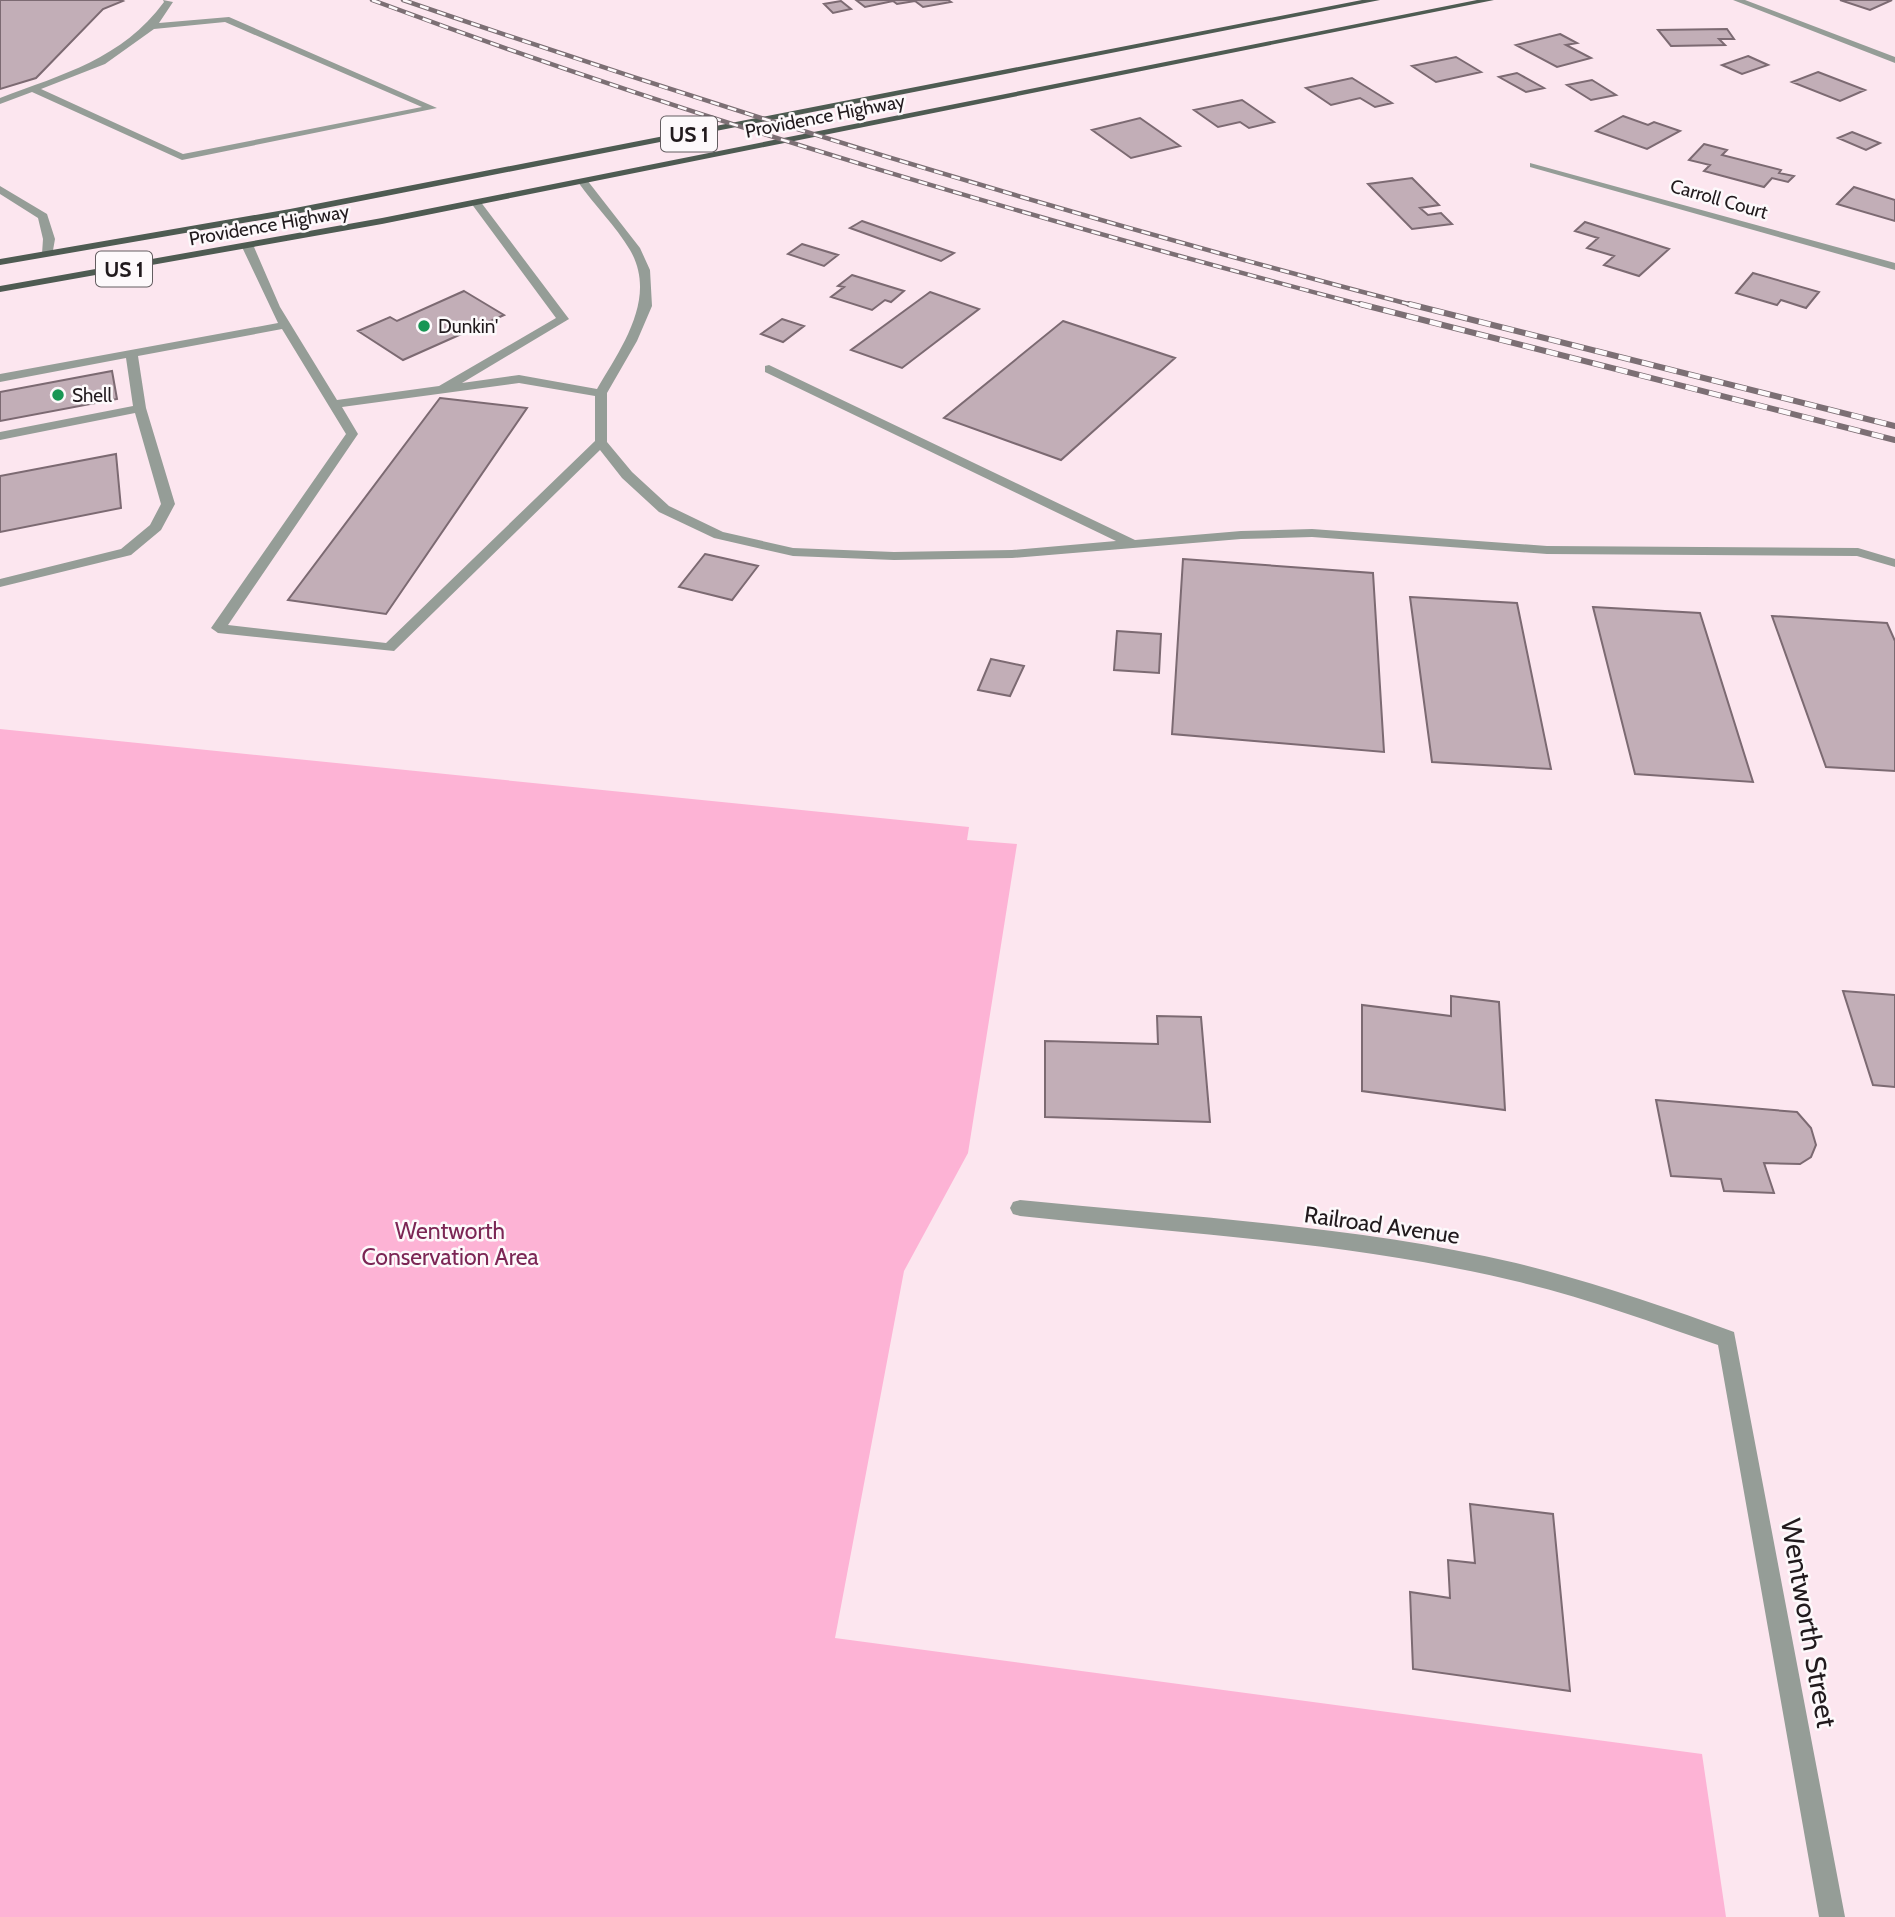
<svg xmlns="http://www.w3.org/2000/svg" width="1895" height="1917" viewBox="0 0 1895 1917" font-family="Cabin,sans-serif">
	<rect width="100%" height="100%" fill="#fce6ef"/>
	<path fill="#fdb3d5" d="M0,729L969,827L967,840L1017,844L968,1153L904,1271L835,1638L1702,1754L1726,1917H0Z"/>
	<path fill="#c2aeb7" stroke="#7c6a72" stroke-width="2" d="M0,0H121L123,1L103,9L36,78L0,89Z
		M856,0H948L951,2L923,7L915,1L897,4L893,1L865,7Z
		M1840,0H1892L1870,10Z
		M841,1L851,9L833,13L824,4Z
		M1727,29L1734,39H1719L1725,45L1671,46L1658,30Z
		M1560,34L1577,43L1566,45L1591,58L1557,67L1516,45Z
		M1748,56L1768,65L1742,74L1722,65Z
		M1456,57L1481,72L1436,82L1412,66Z
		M1818,72L1865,90L1840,101L1792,82Z
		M1517,73L1544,88L1526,92L1499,77Z
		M1352,78L1392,103L1375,107L1360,98L1331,105L1306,88Z
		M1592,80L1616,95L1591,100L1567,85Z
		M1242,100L1274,122L1249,128L1240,122L1218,127L1194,110Z
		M1623,116L1648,125L1654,122L1680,131L1647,149L1596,131Z
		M1140,118L1180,146L1131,158L1092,130Z
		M1852,132L1880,143L1866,150L1838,138Z
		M1704,144L1727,150L1722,155L1781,170L1779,173L1794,176L1788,182L1772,178L1764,187L1704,171L1710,165L1689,160Z
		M1412,178L1439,205L1420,208L1428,215L1441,213L1452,224L1412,229L1368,184Z
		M1854,187L1895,200V221L1837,204Z
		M862,221L954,253L941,261L850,228Z
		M1585,222L1669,249L1639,276L1604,265L1614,256L1587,248L1598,238L1575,231Z
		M802,244L838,255L824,266L788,254Z
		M1753,273L1819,292L1806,308L1781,300L1777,305L1736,293Z
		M852,275L904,291L891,302L885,300L872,310L831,297L844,287L838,286Z
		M464,291L504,315L403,360L358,331L390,317L397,321Z
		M930,292L979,309L902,368L851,350Z
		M782,319L804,326L783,342L761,334Z
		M1063,321L1175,358L1061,460L944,418Z
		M112,371L117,399L0,421V392Z
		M440,398L527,408L386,614L288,600Z
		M116,454L121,508L0,532V476Z
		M705,554L758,566L732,600L679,587Z
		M1183,559L1373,573L1384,752L1172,734Z
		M1410,597L1517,603L1551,769L1432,762Z
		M1593,607L1700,613L1753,782L1635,774Z
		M1772,616L1887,623L1895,641V771L1826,767Z
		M1117,631L1161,634L1159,673L1114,670Z
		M991,659L1024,666L1010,696L978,690Z
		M1843,991L1895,995V1087L1873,1085Z
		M1451,996L1499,1002L1505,1110L1362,1091V1005L1451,1016Z
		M1157,1016L1201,1017L1210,1122L1045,1117V1041L1158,1044Z
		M1656,1100L1797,1112L1811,1128L1816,1145L1811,1157L1800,1164L1764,1163L1774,1193L1724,1191L1721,1179L1671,1176Z
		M1470,1504L1553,1514L1570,1691L1413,1669L1410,1592L1450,1598L1448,1560L1475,1563Z"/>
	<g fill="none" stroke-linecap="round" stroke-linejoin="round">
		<path fill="#959d97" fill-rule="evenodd" d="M163,0L173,2L159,23L229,17L437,108L182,160L32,92L0,104V98C63,74 122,59 164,2ZM225,22L422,107L183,154L41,89L105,64L154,29Z
			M583,179L587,180L640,248L650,270L652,306L637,341L607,393V442L632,472L669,506L723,532L793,548L894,552L1012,550L1116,541L765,372V366L769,365L1135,540L1241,531L1312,529L1547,546L1858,548L1895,559V567L1857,556L1547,554L1312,537L1241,539L1012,558L894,560L793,556L714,538L659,512L622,478L600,450L394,651L218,633L211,628L346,434L282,329L138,356L146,408L175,504L161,530L131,555L0,587V579L121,549L150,525L161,504L135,413L0,440V432L133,406L126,358L0,382V374L278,323L242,247L244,245L254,247L280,307L337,400L439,386L556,318L471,203L480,201L569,319L462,383L519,375L597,389C621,348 658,298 630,250C616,226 594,205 578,182ZM519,383L595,396V441L386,643L228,625L358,434L342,407Z"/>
		<path fill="#959d97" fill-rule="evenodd" d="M1733,0H1745L1895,57V63Z
			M1530,163L1895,263V270L1530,167Z
			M0,186L47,214L55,239L52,256L42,254L43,239L38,218L0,194Z
			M1020,1200C1185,1217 1354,1225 1516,1263C1590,1281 1663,1306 1734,1332L1845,1917H1819L1718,1345C1651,1322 1584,1297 1515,1281C1354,1242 1185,1234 1020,1216L1013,1214L1010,1208L1013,1202Z"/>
		<path fill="#4e5b52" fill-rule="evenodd" d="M1362,0H1380L290,215L0,265V259L290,209Z
			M1477,0H1494L382,224L0,292V286L382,218Z"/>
		<g stroke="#7c6f74" stroke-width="4.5">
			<path id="rail-far1" d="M372,0C697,121 1031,218 1366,306
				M403,0C737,115 1074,217 1416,306"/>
		</g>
		<g stroke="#7c6f74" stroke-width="6">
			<path id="rail" d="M1360,304L1895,440
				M1409,304L1895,426"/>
		</g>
		<use href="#rail-far1" stroke="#fdf9fb" stroke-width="2.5" stroke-dasharray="9" stroke-linecap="butt"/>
		<use href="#rail" stroke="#fdf9fb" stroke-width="4.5" stroke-dasharray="12" stroke-linecap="butt"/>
	</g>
	<g fill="#189654" stroke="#fdf9fb" stroke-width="2.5">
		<circle cx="424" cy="326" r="7"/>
		<circle cx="58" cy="395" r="7"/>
	</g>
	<g text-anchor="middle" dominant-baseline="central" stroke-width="5" stroke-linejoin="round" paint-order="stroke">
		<g font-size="19" fill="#211a1d" stroke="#fdf9fb">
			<text transform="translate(825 116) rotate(-11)">Providence Highway</text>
			<text transform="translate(1719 199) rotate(16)">Carroll Court</text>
			<text transform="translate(269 225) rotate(-10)">Providence Highway</text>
		</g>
		<g font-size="19" fill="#211a1d" stroke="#fdf9fb" text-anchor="start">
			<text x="438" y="326">Dunkin'</text>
			<text x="72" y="395">Shell</text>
		</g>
		<g fill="#fdf9fb" stroke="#635d60" stroke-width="2">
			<rect x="661" y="116.5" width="56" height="35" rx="5"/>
			<rect x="96" y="251.5" width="56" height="35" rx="5"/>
		</g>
		<g font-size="21" font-weight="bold" fill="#211a1d">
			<text x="689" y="134">US 1</text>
			<text x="124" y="269">US 1</text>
		</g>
		<g font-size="23" fill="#211a1d" stroke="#fdf9fb">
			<text transform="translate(1382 1225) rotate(8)">Railroad Avenue</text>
		</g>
		<g font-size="23" fill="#7c2655" stroke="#fdf9fb">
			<text x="450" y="1231">Wentworth<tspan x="450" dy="26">Conservation Area</tspan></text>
		</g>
		<g font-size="28" fill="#211a1d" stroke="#fdf9fb">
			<text transform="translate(1809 1623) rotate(80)">Wentworth Street</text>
		</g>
	</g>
</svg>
